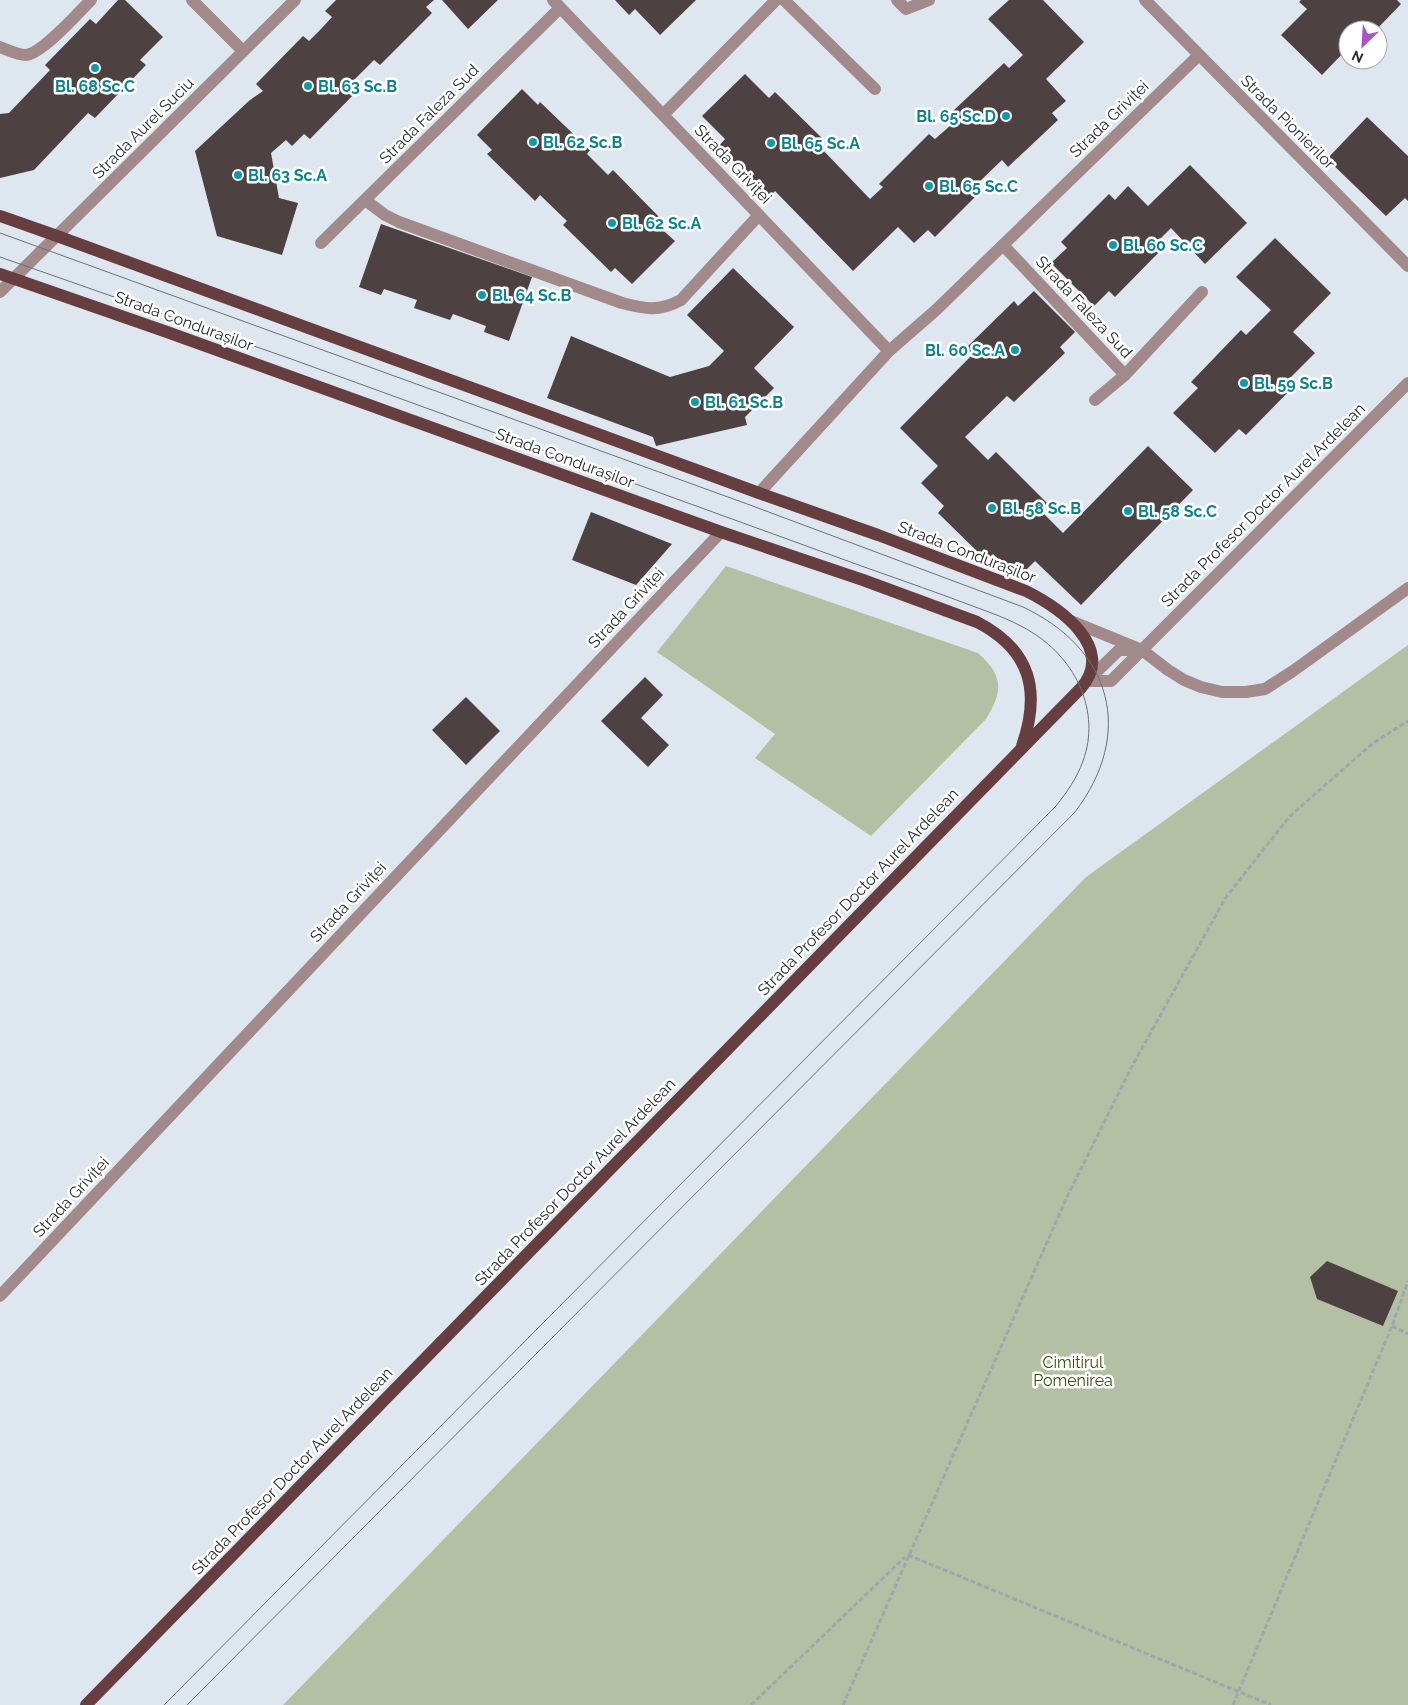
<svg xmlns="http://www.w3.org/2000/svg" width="1408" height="1705" viewBox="0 0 1408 1705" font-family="Raleway,sans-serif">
	<rect width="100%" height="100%" fill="#dee7f0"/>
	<path fill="#b4c0a4" d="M726,566L978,653C1004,676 1003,691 986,719L871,836L755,758L775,734L657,652Z
		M1408,645V1705H283L1086,877Z"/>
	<path fill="#4d4241" d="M118,0H125L163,37L140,60L146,65L95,118L88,113L34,170L0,178V114L9,113L50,70L45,65L90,19L96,24Z
		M336,0H434L426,7L432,13L380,65L374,60L353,81L360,88L310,139L304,134L292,146L286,140L271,153L279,198L298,203L282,255L217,236L195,151L250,100L263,91L256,84L303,36L309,41L321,29L332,17L325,11Z
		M442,0H498L468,29Z
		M615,0H696L660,35L635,9L629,15Z
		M1009,0H1043L1084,42L1046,79L1066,101L1052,113L1058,120L1008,167L1002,160L976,185L982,190L935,237L928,230L914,243L898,227L853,271L775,191L769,197L719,146L725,139L702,116L745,74L769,98L775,92L824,140L819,146L870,199L883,187L879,184L929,134L935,139L959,118L953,111L1004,63L1009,68L1023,55L988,19Z
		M1301,0H1397L1401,4L1376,30H1348V52L1346,50L1322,75L1281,35L1307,9L1299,2Z
		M522,89L538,105L540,102L590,150L587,154L608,175L613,170L662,220L657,225L675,241L632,284L615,268L611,272L563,225L567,221L540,195L535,201L487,154L492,150L477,135Z
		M1367,117L1408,156V201L1405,198L1386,216L1327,159Z
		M1190,165L1247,223L1205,264L1171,228L1158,241L1164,247L1115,297L1109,291L1094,306L1051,263L1067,248L1061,242L1109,194L1115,200L1128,186L1148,206Z
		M381,224L532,277L509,341L484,332L486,326L453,314L450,320L414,308L417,300L384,289L381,295L359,287Z
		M1275,238L1331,293L1293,332L1315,353L1290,378L1296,384L1246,435L1239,429L1215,453L1173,413L1198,388L1191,382L1241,330L1246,335L1271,310L1236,277Z
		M733,268L794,327L754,368L774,388L745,417L747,425L656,446L653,437L547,398L571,336L670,377L709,366L724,351L687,315Z
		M1034,291L1075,332L1060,347L1065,353L1014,402L1007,396L965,437L988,460L996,452L1047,503L1040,510L1063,533L1148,446L1193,490L1081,605L1035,561L1018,578L993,554L986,560L938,513L944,506L921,483L938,466L900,428L973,354L966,348L1014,301L1018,306Z
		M591,512L672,544L636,585L572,560Z
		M645,677L663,695L641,718L669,745L648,767L601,721Z
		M466,697L500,731L466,765L432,730Z
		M1327,1261L1398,1291L1383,1326L1317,1299L1310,1277Z"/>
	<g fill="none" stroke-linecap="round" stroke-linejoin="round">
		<path stroke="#9fa6ad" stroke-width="3" stroke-dasharray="5 2.5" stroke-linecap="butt" d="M1392,1326L1408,1334
			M908,1555L1271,1705
			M751,1705L905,1557
			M843,1705L1067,1197L1131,1068L1226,897L1290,816L1373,743L1408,721
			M1233,1705L1392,1326L1408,1281"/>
		<path stroke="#a2898a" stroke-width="12" d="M192,0L243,51
			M553,0L889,351
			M784,0L875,89
			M897,0L906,9L929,0
			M1145,0L1408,266
			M0,47C8,50 18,55 26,55C42,54 78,13 91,0
			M663,115L776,0
			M365,200L385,215L399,222L622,303C645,309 659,312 681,300L759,215
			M321,243L560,8
			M1003,245L1125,375L1202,292
			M0,292L295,0
			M1095,400L1125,375
			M759,493L889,351L936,310L1199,55
			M1071,621L1142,650L1168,670L1184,680L1201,687L1222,692H1246L1265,689L1293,671L1408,588
			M1087,681H1111L1408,383
			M1087,681L1119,650H1134
			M0,1296L721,532"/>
		<path stroke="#663e40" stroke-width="12" d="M0,216L57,236L759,493L878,535L1026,591C1058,607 1117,647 1081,688L86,1705
			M0,274L167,332L721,532L863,580L977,622C1031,650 1041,691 1022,746"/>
		<path stroke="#6b7176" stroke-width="1" d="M0,233L750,505L1023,607C1112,649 1135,733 1075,812L187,1705
			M0,257L294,360L867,568C904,581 941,594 978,608C997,615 1016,622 1033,633C1076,660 1101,712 1083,761C1077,778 1067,792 1056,806L164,1705"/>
	</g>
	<g fill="#0f9aa8" stroke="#fff" stroke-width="2">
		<circle cx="95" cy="68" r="5"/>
		<circle cx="308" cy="86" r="5"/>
		<circle cx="1006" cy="116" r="5"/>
		<circle cx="533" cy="142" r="5"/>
		<circle cx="771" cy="143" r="5"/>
		<circle cx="238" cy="175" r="5"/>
		<circle cx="929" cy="186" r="5"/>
		<circle cx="612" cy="223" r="5"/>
		<circle cx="1113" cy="245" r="5"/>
		<circle cx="482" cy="295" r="5"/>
		<circle cx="1015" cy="350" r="5"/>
		<circle cx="1244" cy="383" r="5"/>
		<circle cx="695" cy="402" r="5"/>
		<circle cx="992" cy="508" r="5"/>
		<circle cx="1128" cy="511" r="5"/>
	</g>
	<g text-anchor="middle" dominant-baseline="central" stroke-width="5" stroke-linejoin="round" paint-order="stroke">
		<g font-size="16" font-weight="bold" fill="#0d838f" stroke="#fff" text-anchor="start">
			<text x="95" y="86" text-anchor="middle">Bl. 68 Sc.C</text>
			<text x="318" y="86">Bl. 63 Sc.B</text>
			<text x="996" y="116" text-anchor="end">Bl. 65 Sc.D</text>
			<text x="543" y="142">Bl. 62 Sc.B</text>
			<text x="781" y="143">Bl. 65 Sc.A</text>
			<text x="248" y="175">Bl. 63 Sc.A</text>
			<text x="939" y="186">Bl. 65 Sc.C</text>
			<text x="622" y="223">Bl. 62 Sc.A</text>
			<text x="1123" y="245">Bl. 60 Sc.C</text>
			<text x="492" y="295">Bl. 64 Sc.B</text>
			<text x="1005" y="350" text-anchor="end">Bl. 60 Sc.A</text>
			<text x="1254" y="383">Bl. 59 Sc.B</text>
			<text x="705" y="402">Bl. 61 Sc.B</text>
			<text x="1002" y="508">Bl. 58 Sc.B</text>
			<text x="1138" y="511">Bl. 58 Sc.C</text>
		</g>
		<g font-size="16" fill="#282b2e" stroke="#fff">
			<text transform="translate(429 114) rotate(-45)">Strada Faleza Sud</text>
			<text transform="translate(1109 119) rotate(-44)">Strada Griviței</text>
			<text transform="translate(1288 122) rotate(45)">Strada Pionierilor</text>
			<text transform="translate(143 128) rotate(-45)">Strada Aurel Suciu</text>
			<text transform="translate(733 164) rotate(46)">Strada Griviței</text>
			<text transform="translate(1084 307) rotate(47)">Strada Faleza Sud</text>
			<text transform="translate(184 321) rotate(20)">Strada Condurașilor</text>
			<text transform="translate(565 458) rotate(20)">Strada Condurașilor</text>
			<text transform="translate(1263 505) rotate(-45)">Strada Profesor Doctor Aurel Ardelean</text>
			<text transform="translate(967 552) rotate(21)">Strada Condurașilor</text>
			<text transform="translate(626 608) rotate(-47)">Strada Griviței</text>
			<text transform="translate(858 892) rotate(-46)">Strada Profesor Doctor Aurel Ardelean</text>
			<text transform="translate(348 902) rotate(-47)">Strada Griviței</text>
			<text transform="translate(575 1182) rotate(-46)">Strada Profesor Doctor Aurel Ardelean</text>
			<text transform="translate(71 1197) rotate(-47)">Strada Griviței</text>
			<text transform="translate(292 1471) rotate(-46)">Strada Profesor Doctor Aurel Ardelean</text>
		</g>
		<g font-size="16" fill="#394f06" stroke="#fff">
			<text x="1073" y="1362">Cimitirul<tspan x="1073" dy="18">Pomenirea</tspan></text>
		</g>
	</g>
	<g transform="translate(1363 45) rotate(205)"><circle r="24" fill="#ffffff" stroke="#a9aaab"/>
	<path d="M0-4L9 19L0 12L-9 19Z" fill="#a855c5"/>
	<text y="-8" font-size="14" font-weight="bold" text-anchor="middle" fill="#282b2e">N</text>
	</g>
</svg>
